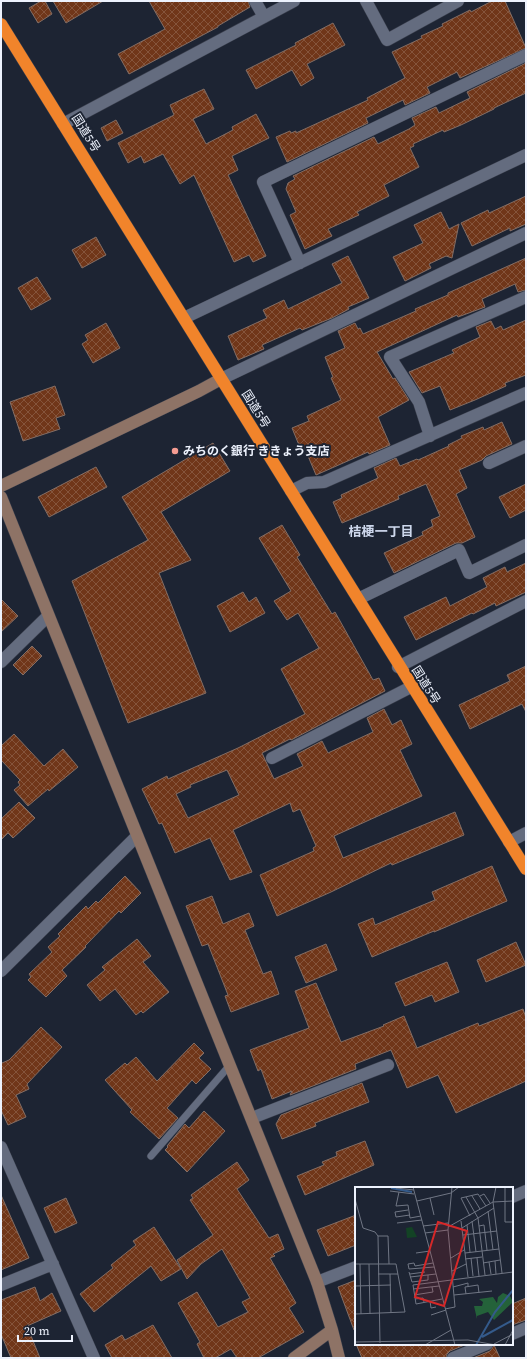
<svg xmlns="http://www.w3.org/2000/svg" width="527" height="1359" viewBox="0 0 527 1359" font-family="'Source Serif 4','Noto Sans JP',serif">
	<defs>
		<pattern id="building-cross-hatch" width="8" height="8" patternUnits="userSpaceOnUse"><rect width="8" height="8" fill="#703619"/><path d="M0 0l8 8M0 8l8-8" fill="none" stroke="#85543b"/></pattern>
	</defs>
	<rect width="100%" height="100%" fill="#1d2433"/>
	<path fill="url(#building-cross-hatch)" stroke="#836d64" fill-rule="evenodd" d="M41,1H45L52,14L38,23L29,8Z
		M53,1H103L66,23Z
		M149,1H248L250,7L218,26V27L129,74L118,54L165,29Z
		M492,1H505L526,48L460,78L457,72L427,87L430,93L405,105L403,100L366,118L368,123L287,162L276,137L290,131L291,133L296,131V133L368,100L367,98L405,78L392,52L422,38L421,36L443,26L442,24L470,10L471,12Z
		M333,23L345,45L307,64L314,78L301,86L292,70L256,89L246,70L296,45L295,43Z
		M526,63V93L494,108V109L461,125L444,132L443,130L413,144L414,146L410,148L419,167L384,185L389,196L357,212L359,215L328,229L332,236L305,249L290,215L296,212L286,189L288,183L295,179L293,176L374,137L378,144L409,129L415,125L412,118L436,107L439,113L470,98L467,92Z
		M204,89L214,109L193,119L206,144L233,130L232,127L256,114L269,138L232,156L238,170L228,175L266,256L253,262L249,255L234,262L194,175L180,184L163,154L144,163L141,156L128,163L118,143L174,115L170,105Z
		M116,120L123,133L107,141L101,128Z
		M526,196V224L510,231V228L472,246L461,223L488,210L489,213Z
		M441,212L449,229L459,224L452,258L446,256L429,264L431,268L405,281L393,257L423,243L414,225Z
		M96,237L106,255L82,268L72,250Z
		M348,256L369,298L348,307L349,309L332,318L302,330L300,328L262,345L264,349L238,360L228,336L267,318L263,310L284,300L288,309L342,283L332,264Z
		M526,258V290L518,292L515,284L482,299L485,307L458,317L457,315L377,352L393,379L395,378L409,400L378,417L390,445L369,454L368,452L316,475L305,449L301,450L292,428L309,421L307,416L341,400L331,378L333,377L325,357L345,348L338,331L355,323L358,329L360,328L363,334L416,311L415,309L448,295V293Z
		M37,277L51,299L31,310L18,288Z
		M526,320V375L505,383L506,386L475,400L450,410L440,386L422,393L409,372L454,353L452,350L480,337L476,327L491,321L495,329L501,326L503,330Z
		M106,323L120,348L93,363L82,344L88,340L85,335Z
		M55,386L65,415L56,418L60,429L23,441L10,402Z
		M502,422L512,444L486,456L482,460L459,470L467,488L456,494L475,537L462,543H456L394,573L384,553L423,535L422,532L433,526L431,520L440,516L426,484L398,496L399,499L342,523L333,502L342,498L341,495L378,478L374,468L396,458L400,466L417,459L418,460L449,446L448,445L462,438L461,436L483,427L484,430Z
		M213,443L230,471L161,512L191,560L159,573L206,693L128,723L72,581L148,540L122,497Z
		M96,467L107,487L49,517L38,497Z
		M526,484V510L510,518L499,497Z
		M282,525L300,555L297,557L332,614L335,612L373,680L379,678L385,691L291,740L290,739L262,753L274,779L303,766L297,754L322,741L328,753L373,732L367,718L384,709L392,725L401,720L412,744L400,750L422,796L334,836L343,858L455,812L464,835L392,865L391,863L331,892L277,916L260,875L314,851L313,848L316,846L300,809L293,812L290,803L233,830L252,872L230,880L210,838L175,853L162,823L159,824L142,789L167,776L168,779L238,748L305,714L281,669L319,648L298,613L287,620L274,601L291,591L259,538ZM227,770L239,795L188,818L176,794L191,787L190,785Z
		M526,563V592L496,606L495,603L473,614L472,613L416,640L404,617L446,597L450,606L487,587L483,578L505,567L507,572Z
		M243,592L249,602L256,597L265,613L230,632L217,606Z
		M1,599L18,616L1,632Z
		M32,646L42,656L23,675L13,665Z
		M526,666V712L522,704L470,729L459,705L510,681L507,675Z
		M14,734L44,766L63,749L78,767L49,791L48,789L28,806L14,790L20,785L18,782L20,780L1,760V746Z
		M19,802L35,818L13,838L8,833L1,840V819Z
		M492,866L507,901L434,932V931L372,957L358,924L373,918L375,925L435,900L432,892Z
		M125,876L141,893L121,913L119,911L85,946L86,947L62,970L67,976L46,997L28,980L31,977L29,974L52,952L48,947L60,936L58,934L86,906L88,909L96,901L98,903Z
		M212,896L223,924L249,913L254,926L245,930L263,974L271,971L279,994L231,1012L225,996L228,995L208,944L202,946L186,906Z
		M137,939L151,956L143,962L169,992L143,1013L141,1011L136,1015L115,989L100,1001L87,985L105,970L102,967Z
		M516,942L526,965L486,982L477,960Z
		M326,944L337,970L306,983L295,957Z
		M447,962L459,992L435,1002L432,995L405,1006L395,983Z
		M316,983L341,1042L384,1026L383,1025L404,1016L417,1048L478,1023L479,1026L523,1009L526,1018V1081L456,1113L438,1075L407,1088L391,1050L355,1064L356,1069L290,1095L292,1091L272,1099L261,1069L258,1071L250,1050L309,1028L295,991Z
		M41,1027L62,1047L27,1084L29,1089L16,1095L26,1117L8,1125L1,1110V1062L2,1063L9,1060Z
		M194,1043L204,1053L199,1058L211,1069L196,1084L192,1080L167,1108L178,1118L159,1139L130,1112L132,1110L105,1080L125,1063L127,1065L136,1057L157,1081Z
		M362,1083L369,1102L315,1123L316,1126L282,1139L276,1124L281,1115Z
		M204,1111L225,1131L187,1172L165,1150L168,1147L167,1146L185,1124L189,1128Z
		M365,1141L374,1165L305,1195L297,1176L324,1165L322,1162L337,1156L336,1152Z
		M237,1162L249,1180L237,1189L269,1238L278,1234L284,1249L273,1254L275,1256L270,1258L296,1303L289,1308L304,1332L258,1358H237L231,1349L215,1358H204L197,1344L200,1342L178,1303L197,1292L218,1327L248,1312L242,1302L250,1298L222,1249L201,1264L187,1279L177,1260L213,1235L190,1200L193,1198L191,1195Z
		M1,1195L29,1258L1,1270Z
		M66,1198L77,1223L55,1233L44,1208Z
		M356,1215V1245L328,1256L317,1230Z
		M154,1227L181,1269L161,1281L151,1266L94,1312L80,1294L113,1268L111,1265L136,1245L133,1241Z
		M356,1280V1330H354L338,1287Z
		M35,1287L40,1301L52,1293L61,1311L27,1326L40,1358H11L1,1334V1300Z
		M526,1298V1320L512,1325V1304Z
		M153,1325L172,1358H112L105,1345L122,1335L125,1340Z
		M356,1344H467L450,1351L447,1354L446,1358H362Z
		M494,1345L500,1358H473L490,1351Z"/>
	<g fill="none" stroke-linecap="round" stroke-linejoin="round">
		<g stroke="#3a3f4d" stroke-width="8">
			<path id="lane" d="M151,1156L230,1065"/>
		</g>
		<g stroke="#3a3f4d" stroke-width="13">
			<path id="street" d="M255,1L264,17
				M366,1L387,40L458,1
				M63,124L294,1
				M300,263L263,182L526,55
				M184,318L526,155
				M221,379L526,233
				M430,436L419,402L390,357L526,297
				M489,463L526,446
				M291,491L307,483L324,482L526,393
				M358,599L459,550L469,573L526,545
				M1,662L48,616
				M398,667L526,601
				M272,758L411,687
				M509,842L526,833
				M1,971L137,836
				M252,1118L388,1065
				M1,1147L94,1358
				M512,1197L526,1191
				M317,1282L356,1267
				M1,1285L53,1264
				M512,1334L526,1328
				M453,1358L487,1344"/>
		</g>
		<g stroke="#3a3f4d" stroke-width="13">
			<path id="secondary" d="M1,486L199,391L221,379
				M1,497L317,1282L332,1330L339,1358
				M294,1358L332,1330"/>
		</g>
		<g stroke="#3a3f4d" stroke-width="13">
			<path id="highway" d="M1,24C177,305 349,589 526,869"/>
		</g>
		<use href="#lane" stroke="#646c7f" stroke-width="7"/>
		<use href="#street" stroke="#646c7f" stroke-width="12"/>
		<use href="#secondary" stroke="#8e7366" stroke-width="12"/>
		<use href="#highway" stroke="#f1842b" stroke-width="12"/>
	</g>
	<circle fill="#f59c92" stroke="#1d2433" stroke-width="1.5" cx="175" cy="451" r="4"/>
	<g text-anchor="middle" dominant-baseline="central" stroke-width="4" stroke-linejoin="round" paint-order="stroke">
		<g font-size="12" fill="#edf2fd" stroke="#1d2433">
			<text transform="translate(86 133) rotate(58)">国道5号</text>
			<text transform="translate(256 409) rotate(58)">国道5号</text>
			<text transform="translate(426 685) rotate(58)">国道5号</text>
		</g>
		<g font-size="12" font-weight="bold" fill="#edf2fd" stroke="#1d2433" text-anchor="start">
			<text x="183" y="451">みちのく銀行 ききょう支店</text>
		</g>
		<g font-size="13" font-weight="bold" fill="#ced8ed" stroke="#1d2433">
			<text x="381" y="531">桔梗一丁目</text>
		</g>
	</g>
	<g transform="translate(355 1187)">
		<rect width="158" height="158" fill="#1d2433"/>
		<path d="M57,40L62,50L52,51L51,41Z" fill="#134325"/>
		<path d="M148,106L155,109L158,115L139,133L133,125L122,129V132L119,119H127L128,115L124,112L138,110L142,116L143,110Z" fill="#24623a"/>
		<path fill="none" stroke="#345a8b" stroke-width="2" d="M36,1L57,5M127,150L158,133M121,158L140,125L158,103"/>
		<path fill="none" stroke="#707684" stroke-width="1" d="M58,0L100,158M141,0L138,15L147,86M150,0V35H158M41,1L59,3M35,4L59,7M44,5L41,19L53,18L55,31L66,29M117,9L125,22M125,9L129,7L135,16M111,10L123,31L130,88M75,11L79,28M0,12L8,41L20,45L23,49L25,156M62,14L96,6L104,0M53,23L40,25L41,30L55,28M133,24L138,63M115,29L106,11L123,7L131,19M106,34L113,90M117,34L121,65M42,36L67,33M112,38L115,65M68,39L93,36M124,39L129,38L132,63M93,40L138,15L158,14M107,41L139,21M70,46L93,43M108,48L142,44M23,49H33L34,77M61,66L75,64M110,66L144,62M96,71L109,63M116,71L118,89M122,71L124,89M110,72L127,70M140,74L141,87M134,75L136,87M78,76L60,79L59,76L53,77L54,82L79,80M128,76L145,73M0,77H41L50,125L0,127M5,77L6,127M14,77L15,127M97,84L111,77M54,85L57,95L73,93V88M23,87H43M35,87L36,126M55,87L70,85M55,90L81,87M0,99L36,98M98,100L113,96V99M58,102L84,99M111,107L110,100L123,98L124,106M59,108L78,105L77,100M99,108L137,104M60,112L68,111L69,115M87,112L61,117L58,98L158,85M75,114L76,121L81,120M90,122L100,120L93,43L97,0M76,128L91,123M0,155L113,153L141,158M139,157L158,147M70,158L96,143M150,158L158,143"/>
		<path fill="#d62828" fill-opacity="0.15" stroke="#d62828" stroke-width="2" d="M83,35L112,44L89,119L60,110Z"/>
		<rect width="158" height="158" fill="none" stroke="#edf2fd" stroke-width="2"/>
	</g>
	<rect width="527" height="1359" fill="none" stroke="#edf2fd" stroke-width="4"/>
	<path d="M18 1335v6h54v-6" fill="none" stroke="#edf2fd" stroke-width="2"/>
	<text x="24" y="1335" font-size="12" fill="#edf2fd" stroke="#1d2433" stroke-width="3" paint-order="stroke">20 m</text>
</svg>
